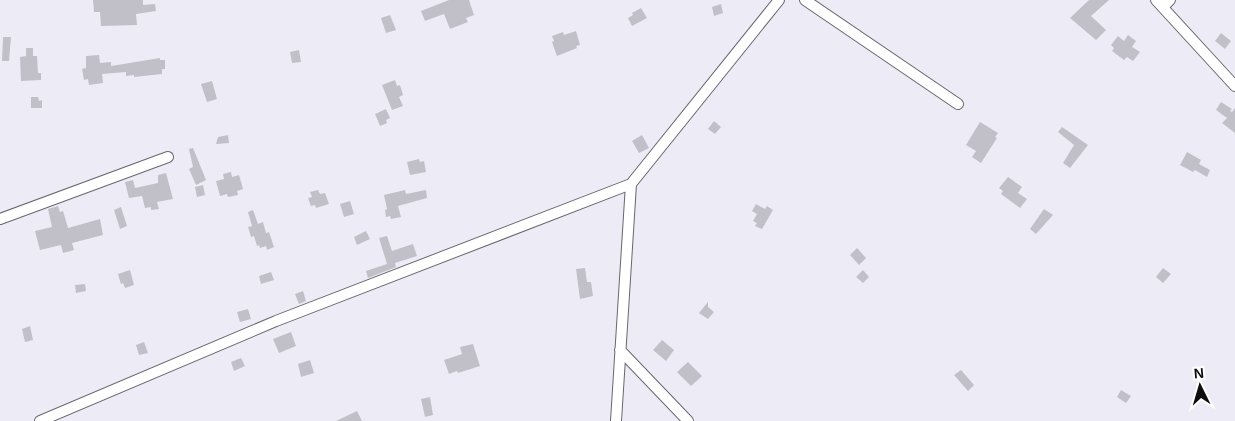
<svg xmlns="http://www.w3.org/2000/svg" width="1235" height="421" viewBox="0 0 1235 421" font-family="Arial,sans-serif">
	<rect width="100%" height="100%" fill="#edecf6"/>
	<path fill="#c1c0c9" d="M93,0H143V5L155,4L156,11L136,14L137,25L101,26L100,12H94Z
		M449,0H469L474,15L466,18L468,22L450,29L444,14L425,21L421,11Z
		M1089,0H1109L1091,16L1106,30L1096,40L1070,18Z
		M721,4L723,13L714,16L712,7Z
		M641,8L647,18L632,26L628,18L633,15L632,13Z
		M390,15L396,30L386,33L381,18Z
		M576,31L580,45L576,46L577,48L557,56L552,42L554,41L552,36L563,32L564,35Z
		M1221,33L1231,41L1225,49L1215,41Z
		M1128,35L1136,41L1132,47L1140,52L1133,61L1127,57L1124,60L1112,51L1114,48L1111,45L1118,36L1124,41Z
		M3,37H11L9,61H2Z
		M26,48H33V56H37L38,73H41V80L21,81L20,57L26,56Z
		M299,50L301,62L292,63L290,52Z
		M99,55L100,63L111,62V66L160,58V60H165V69H162V74L134,77V75L126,76V72L102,74L103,83L89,85L88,79L84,80L82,69L86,68V56Z
		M395,80L397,86L400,85L403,95L399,97L403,106L392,110L382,85Z
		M212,81L217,99L207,102L201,84Z
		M31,97H38L39,101L42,100V108H31Z
		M1221,102L1232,109L1230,111L1232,112L1235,108V133L1222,123L1227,118L1216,110Z
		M386,109L390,118L386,120L387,123L380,126L375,114Z
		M714,121L721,127L715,134L708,129Z
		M980,122L998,133L995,137L997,138L981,163L972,157L976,151L966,145Z
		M1062,127L1088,145L1070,168L1063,163L1074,145L1058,132Z
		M228,135L229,143L216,144L218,137Z
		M642,135L649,148L639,153L632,141Z
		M193,148L206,180L196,185L189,169L193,167L189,149Z
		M1187,152L1201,160L1199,164L1210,170L1207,177L1195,170L1193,172L1180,165Z
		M419,159L420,162L424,161L426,172L410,175L407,162Z
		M231,172L232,177L239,175L243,189L237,191L238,195L228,197L227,194L220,196L216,181L224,179L223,174Z
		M166,173L173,199L157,202L159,209L151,210V207L145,208L142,196L129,198L125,182L133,180L135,188L158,183V175Z
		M1008,177L1022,187L1018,193L1027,199L1020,208L1001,194L1003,191L999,188Z
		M203,185L205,195L197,197L195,187Z
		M318,190L320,194L325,193L329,204L316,208L315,205L311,206L308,198L312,197L310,192Z
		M405,190L406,194L426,190L427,198L398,206L401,217L391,219L390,216L386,217L385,210L387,209L384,195Z
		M350,201L354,214L344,217L340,204Z
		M756,204L765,209L767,206L773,210L762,229L755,226L757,223L753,221L757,214L752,211Z
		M58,206L60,212L63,211L68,228L100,219L103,235L72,243L74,250L63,253L61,245L40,250L35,231L52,227L48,209Z
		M121,207L127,226L120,229L114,210Z
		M1044,209L1053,215L1036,234L1030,229Z
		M253,210L258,224L263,222L266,233L269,232L274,247L267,250L266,246L260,248L259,245L257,246L254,236L251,237L248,227L252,226L248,212Z
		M366,231L370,239L357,245L354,237Z
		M387,236L392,251L413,244L417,256L395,263L396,267L368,278L366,271L387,264L379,238Z
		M857,248L866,258L859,265L850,255Z
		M585,268L587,282H591L593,296L580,299L576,269Z
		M1163,268L1171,274L1163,283L1156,277Z
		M130,270L134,285L125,288L123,283L121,284L118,274Z
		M863,270L869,277L863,283L856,277Z
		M271,272L274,280L261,284L259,276Z
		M85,284L86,291L76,293L75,285Z
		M303,291L306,301L299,304L295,294Z
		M708,302V307L714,312L708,319L699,313Z
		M248,309L251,319L240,322L237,312Z
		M30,326L33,340L25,342L22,329Z
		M291,332L296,346L279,353L273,339Z
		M662,340L674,350L666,361L653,350Z
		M144,342L148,353L139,355L136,345Z
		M473,344L480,366L458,373L457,371L449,374L444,360L462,354L460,347Z
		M241,358L245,366L234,371L231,362Z
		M310,360L314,373L301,377L298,364Z
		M688,362L702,376L691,386L677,372Z
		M961,370L974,385L968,391L954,375Z
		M1121,390L1131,396L1126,403L1117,397Z
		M430,397L433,415L425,417L421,399Z
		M357,411L362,421H336Z"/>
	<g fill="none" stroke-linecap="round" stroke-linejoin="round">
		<g stroke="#68676f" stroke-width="12">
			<path id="minor" d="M805,0L958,104
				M1156,0L1235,86
				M1163,7L1170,0
				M0,219L168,157
				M620,350L688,421
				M40,421L276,321L631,184
				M616,421L631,184L779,0"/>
		</g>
		<use href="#minor" stroke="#fff" stroke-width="10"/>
	</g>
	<g transform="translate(1200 386) rotate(355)" stroke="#ffffff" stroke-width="4" paint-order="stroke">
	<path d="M0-4L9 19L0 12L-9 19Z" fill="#0d0d10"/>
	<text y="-8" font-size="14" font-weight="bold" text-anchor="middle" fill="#0d0d10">N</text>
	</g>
</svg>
